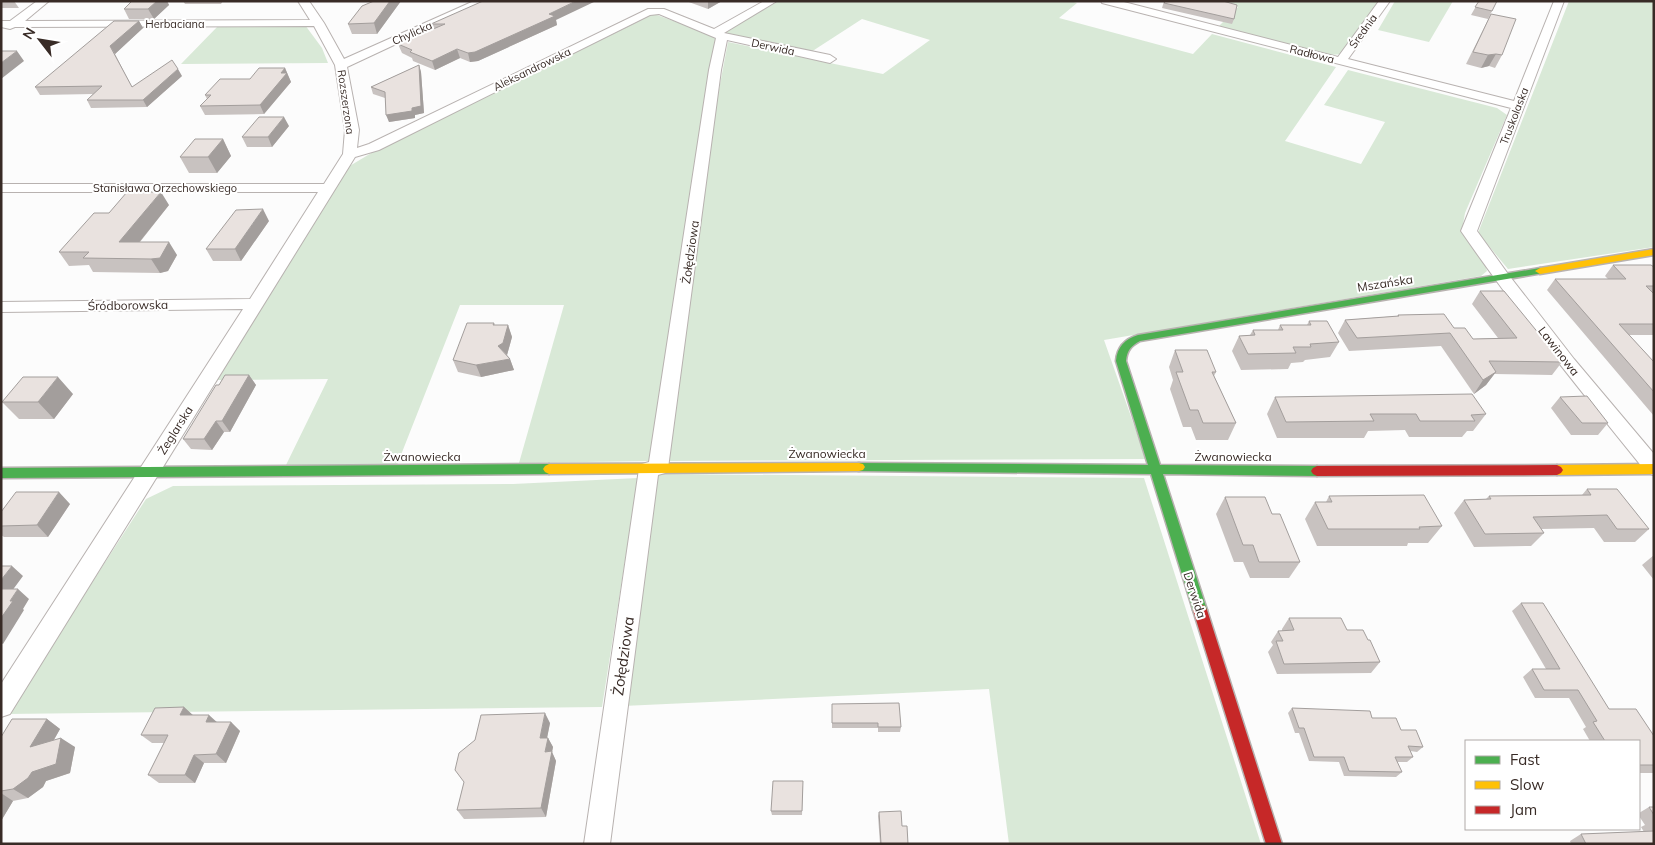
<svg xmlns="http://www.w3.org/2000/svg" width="1655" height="845" viewBox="0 0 1655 845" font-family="Mulish,sans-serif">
	<rect width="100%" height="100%" fill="#fcfcfc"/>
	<path fill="#d9e9d7" d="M779,1H1070L1077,3L1059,18L1193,54L1212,34L1336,67L1285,141L1361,164L1385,122L1324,105L1348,70L1497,108L1507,115L1465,213L1462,230L1483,257L1487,271L1481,276L1104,340L1146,459L667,461L717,100L728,42L883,74L930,40L862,19L811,52L720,33Z
		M1216,1H1379L1344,54L1330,55L1218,27L1238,7Z
		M1395,1H1453L1429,42L1378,30Z
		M1569,1H1654V247L1508,269L1478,233Z
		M654,14L716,36L651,461L519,463L564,305H460L397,465H286L328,379L216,380L348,167L383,146Z
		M219,25H305L322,48L328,63L181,64Z
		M657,474L1144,478L1261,844H1009L989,689L623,706Z
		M638,478L602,707L7,714L146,499L173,486L513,484Z"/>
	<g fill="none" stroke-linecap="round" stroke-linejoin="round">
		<g stroke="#b8b2b0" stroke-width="2">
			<path id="street" d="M37,1H49L25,21L310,20L298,1H309L324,23L344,59L474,1H488L347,67L359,130L357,148L369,144L648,9H664L714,29L764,1H777L724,33L830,55L836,59L830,63L727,40L721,70L668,468L665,473L658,475L610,844H584L639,469L642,464L649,462L709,70L716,38L659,14L650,15L379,150L355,157L10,714L1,717V684L243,309L1,312V302L250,299L318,192H1V184H324L343,154L345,130L335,65L314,26L15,27L10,29L1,27V21H10Z
				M1101,1H1120L1338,57L1379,1H1390L1348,59L1514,101L1554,1H1564L1477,231L1508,274L1574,359L1654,454V475L1647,473C1583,394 1519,315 1461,231L1511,108L1102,3Z"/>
		</g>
		<g stroke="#b8b2b0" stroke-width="3">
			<path id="fast" d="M1540,268L1543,269V273L1140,341C1131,346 1127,350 1126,361L1160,465L1317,466L1321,468L1323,471L1321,474L1317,476L1163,474L1207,610L1205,614L1200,616L1195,614L1193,610L1151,474L859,471L855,470L853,467L855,464L859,463L1148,465L1116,361C1117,347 1125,339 1138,335Z
				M549,464L553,466L555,469L553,472L549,474L1,478V468Z"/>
		</g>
		<g stroke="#b8b2b0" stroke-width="3">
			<path id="slow" d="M1654,249V255L1540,274L1535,271L1540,268Z
				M859,463L863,464L865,467L863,470L859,471L549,474L545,472L543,469L545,466L549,464Z
				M1654,464V474L1557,475L1553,473L1551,470L1553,467L1557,465Z"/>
		</g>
		<g stroke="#b8b2b0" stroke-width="3">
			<path id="jam" d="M1557,465L1561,467L1563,470L1561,473L1557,475L1317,476L1313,474L1311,471L1313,468L1317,466Z
				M1200,604L1205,606L1207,610L1282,844H1266L1193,610L1195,606Z"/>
		</g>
		<use href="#street" fill="#fff" fill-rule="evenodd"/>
		<use href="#fast" fill="#4caf50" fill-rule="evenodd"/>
		<use href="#slow" fill="#ffc107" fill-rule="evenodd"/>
		<use href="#jam" fill="#c62828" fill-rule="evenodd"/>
	</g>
	<path fill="#c8c2c0" d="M1,1H14L19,8H1Z
		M132,1H167L169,5L154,19H129L124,9Z
		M183,1H223L221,4H185Z
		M374,1H401L377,34H352L348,24Z
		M686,1H722L708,9Z
		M1164,1L1234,19L1232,24L1162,8Z
		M1479,1H1497L1488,19L1471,15Z
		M1491,14L1502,55L1495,68L1489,66L1481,68L1466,64Z
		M556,20L557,25L478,61L470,62L460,58L435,70L413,61L412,58L402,53L398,44L433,29L431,24Z
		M139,21L143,28L115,54L132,87L182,76L147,107L91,108L87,100L93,94L40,95L35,87Z
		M419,65L421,72L424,113L415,115V118L389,122L385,98L373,94L371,87Z
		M285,68L291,82L264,114L205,115L200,106L207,99L205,95L250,79Z
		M289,126L272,147H247L242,137Z
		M223,139L231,156L217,173H189L180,157Z
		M169,205L140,242L177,255L168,271L160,273L93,272L89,265L69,266L59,252L109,213Z
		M269,221L241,261H213L206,249Z
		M1613,265L1654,267V335H1629L1654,362V416L1547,290L1555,279H1608L1605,276Z
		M1480,291L1562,362L1552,375L1494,374L1486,385L1474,394L1441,346L1349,351L1338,333L1345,320L1397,316L1398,315L1454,328L1473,339L1498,338L1472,304Z
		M1309,321L1339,342L1330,357L1305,360L1303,362L1291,363L1288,369L1241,370L1232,351L1239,336L1250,335L1253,330H1278L1280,325H1307Z
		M494,323L495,325H508L512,337L507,355L510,359L514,370L481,377L458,372L453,360Z
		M1175,350L1216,372L1214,376L1236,423L1228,440H1196L1191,427H1183L1170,389L1173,380L1169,367Z
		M249,375L256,385L230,432H224L212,450L191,449L183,439L219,385Z
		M73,394L54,419H19L2,402Z
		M1275,397L1486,414L1473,431H1467L1462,437H1409L1405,430L1368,431L1364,438H1277L1267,414Z
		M1560,397L1608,423L1598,435H1571L1551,408Z
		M1587,489L1649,529L1635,542H1604L1594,528L1541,529L1544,533L1531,546L1474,547L1454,513L1464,500L1486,499L1489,496L1582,495Z
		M1329,496L1442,526L1428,543H1408L1407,546H1317L1305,519L1315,502H1326Z
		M1225,497L1272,514L1300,562L1289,578H1250L1243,562H1234L1216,514Z
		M70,504L48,537H4L1,535V512Z
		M1654,555V580L1642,565Z
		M1521,603L1609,709L1654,736V773H1639V741H1590L1583,729L1586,727L1569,698H1535L1523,677L1532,669H1546L1512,611Z
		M1289,618L1347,630L1368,640L1380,662L1371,673L1277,674L1268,652L1273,645L1271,642L1278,631H1282V629Z
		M832,704L901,727L900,732H878V728H832Z
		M184,707L192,715L217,722H231L240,731L226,763H204L195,783H159L148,775L164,743H152L141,735Z
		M1292,708L1372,718L1401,730L1423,747L1417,752L1410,751L1413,757L1407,762H1397L1402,772L1396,777L1344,776L1339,762L1309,761L1299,733H1295L1288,713Z
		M47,719L60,729L54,740L75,747L70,773L46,781L43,787L28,798L13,801L1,821V737Z
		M550,723L547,738H548L553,747L552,752L556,761L546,817L464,819L457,810L464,783Z
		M803,786L802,815H772L771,811Z
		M1649,807H1654V844H1571L1570,841L1581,834L1644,832L1641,827L1645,825L1639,816V813Z
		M879,812L902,826L908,844H880L878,816Z"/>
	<path fill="#a39e9c" d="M157,1H167L169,5L154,19L148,9Z
		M390,1H401L377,34L374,23Z
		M576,1H596L556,20L557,25L478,61L470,62L468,53Z
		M708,1H722L708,9Z
		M139,21L143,28L115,54L110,46Z
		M457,49L460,58L435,70L432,61Z
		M17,51L24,61L1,79V63Z
		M1496,54L1489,66L1481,68L1488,55Z
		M419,65L421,72L424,113L415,115V118L389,122L386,115L412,108Z
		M285,68L291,82L264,114L260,105L281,73Z
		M178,69L182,76L147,107L143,100Z
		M284,117L289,126L272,147L268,137Z
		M223,139L231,156L217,173L208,157Z
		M161,192L169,205L129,255L119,242Z
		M263,209L269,221L241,261L235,249Z
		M169,242L177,255L168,271L160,273L151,259Z
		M508,325L512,337L507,355L498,346Z
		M510,359L514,370L481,377L476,365Z
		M1496,372L1486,385L1474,394L1483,380Z
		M249,375L256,385L230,432L222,421Z
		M58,377L73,394L54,419L38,402Z
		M216,421L224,432L212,450L204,439Z
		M59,492L70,504L48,537L37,525Z
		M12,566L23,576L6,599L1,595V580Z
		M18,589L29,599L23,609L24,610L3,644L1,643V618L10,601Z
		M184,707L194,716L180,715Z
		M545,713L550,723L545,748L540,738Z
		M209,715L219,724L206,722Z
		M47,719L60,729L44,757L30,747Z
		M231,722L240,731L226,763L216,754Z
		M61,738L75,747L70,773L46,781L43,787L28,798L13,789L32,772Z
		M548,738L553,747L552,752L556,761L546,817L541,808L545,752Z
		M194,755L204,763L195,783L185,775Z
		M1,793L13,801L1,821Z"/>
	<path fill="#e9e2df" stroke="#a39e9c" d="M132,1H157L148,9H124Z
		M374,1H390L374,23L348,24L362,6Z
		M483,1H576L549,14L555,16L475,52L468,53L457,49L432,61L410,52L412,50L398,44L445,24H431Z
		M1164,1H1223L1237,5L1234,19L1164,3L1165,2Z
		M1479,1H1497L1492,11L1475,7Z
		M1491,14L1516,19L1502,55L1496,54L1488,55L1473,52Z
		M114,21H139L110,46L132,87L172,60L178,69L143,100H87L102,86L35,87Z
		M1,51H17L1,63Z
		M419,65L421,106L412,108V111L386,115L385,92L371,87Z
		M259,68H285L281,73H287L260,105L200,106L211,95H205L220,79H250Z
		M259,117H284L268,137H242Z
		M195,139H223L208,157H180Z
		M127,192H161L119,242H169L160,258L151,259L83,258L89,252H59L94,213H109Z
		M263,209L235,249H206L236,210Z
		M1613,265H1651L1654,267V286H1646L1654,294V324H1619L1654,362V392L1555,279H1626Z
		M1480,291H1504L1562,362L1489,361L1496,372L1483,380L1450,333L1357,338L1345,320L1399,316L1398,315L1444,314L1454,328H1465L1473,339L1517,338Z
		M1309,321H1327L1339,342L1310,344L1311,347H1293L1296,353L1248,354L1239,336L1255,335L1253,330H1283L1280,325H1311Z
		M467,323H494L493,325H508L503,343L498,346L510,359L476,365L453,360Z
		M1175,350H1207L1216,372H1212L1236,423H1203L1198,410H1190L1176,372H1183Z
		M225,375H249L222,421H216L204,439H183L216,385H219Z
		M23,377H58L38,402H2Z
		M1472,394L1486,414L1471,415L1475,421H1420L1416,414H1370L1374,421L1286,422L1275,397Z
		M1587,396L1608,423H1582L1560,397Z
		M1587,489H1617L1649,529H1617L1607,515L1533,517L1544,533L1485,534L1464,500L1491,499L1489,496L1591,495Z
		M16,492H59L37,525L1,526V512Z
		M1424,495L1442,526L1419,527L1420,529H1328L1315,502H1332L1329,496Z
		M1225,497H1265L1272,514H1280L1300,562H1259L1253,545H1243Z
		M1,566H12L1,580Z
		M1,589H18L10,601H13L1,618Z
		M1521,603H1543L1609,709H1636L1654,736V765H1639V741H1605L1593,722L1597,721L1578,690H1544L1532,669H1560Z
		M1289,618H1341L1347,630H1363L1368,640H1370L1380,662L1284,664L1276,641H1283L1278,631L1294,630Z
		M899,703L901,727H878V723H832V704Z
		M184,707L180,715H209L206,722H231L216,754L194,755L185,775H148L168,735H141L155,708Z
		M1292,708L1370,711L1372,718H1396L1401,730H1416L1423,747L1408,746L1413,757H1395L1402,772L1349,771L1344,757H1314L1304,728H1299Z
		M545,713L540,738H548L545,752L552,751L541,808L457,810L464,782L455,770L459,753L475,740L481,715Z
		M12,719H47L30,747L61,738L56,764L32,772L28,778L13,789L1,791V737Z
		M773,781H803L802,811H771Z
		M1649,807H1654V815Z
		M901,811L902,826H907L908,844H881L879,812Z
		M1654,831V844H1586L1581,834Z"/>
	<g text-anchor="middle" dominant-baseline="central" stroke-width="4" stroke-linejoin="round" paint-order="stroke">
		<g font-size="11" fill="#382b26" stroke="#fff">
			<text x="175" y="24">Herbaciana</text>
			<text transform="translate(1363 31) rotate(-54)">Średnia</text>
			<text transform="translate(412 33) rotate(-24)">Chylicka</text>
			<text transform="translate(773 47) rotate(12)">Derwida</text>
			<text transform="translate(1312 54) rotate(14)">Radłowa</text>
			<text transform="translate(532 69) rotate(-26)">Aleksandrowska</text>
			<text transform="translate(346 102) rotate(82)">Rozszerzona</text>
			<text transform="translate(1514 116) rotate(-69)">Truskolaska</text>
			<text x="165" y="188">Stanisława Orzechowskiego</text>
		</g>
		<g font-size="12" fill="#382b26" stroke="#fff">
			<text transform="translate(690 252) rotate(-82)">Żołędziowa</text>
			<text transform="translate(1385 283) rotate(-9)">Mszańska</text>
			<text transform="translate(128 305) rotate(-1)">Śródborowska</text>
			<text transform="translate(1559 351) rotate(52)">Lawinowa</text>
			<text transform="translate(175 430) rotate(-58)">Żeglarska</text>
			<text x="827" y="453">Żwanowiecka</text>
			<text x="422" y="456">Żwanowiecka</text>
			<text x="1233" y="456">Żwanowiecka</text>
			<text transform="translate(1195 595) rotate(72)">Derwida</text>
		</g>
		<g font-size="15" fill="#382b26" stroke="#fff">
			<text transform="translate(623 656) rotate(-82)">Żołędziowa</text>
		</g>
	</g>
	<rect width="1655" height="845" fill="none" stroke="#382b26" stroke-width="5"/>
	<rect x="1465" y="740" width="175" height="90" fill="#ffffff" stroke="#afaaa8"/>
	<rect x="1475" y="756" width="25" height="8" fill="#4caf50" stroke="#afaaa8"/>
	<text x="1510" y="765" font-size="15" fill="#382b26">Fast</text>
	<rect x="1475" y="781" width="25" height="8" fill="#ffc107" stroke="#afaaa8"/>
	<text x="1510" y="790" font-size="15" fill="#382b26">Slow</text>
	<rect x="1475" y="806" width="25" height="8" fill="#c62828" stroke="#afaaa8"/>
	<text x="1510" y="815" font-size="15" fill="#382b26">Jam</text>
	<g transform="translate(40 40) rotate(301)" stroke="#ffffff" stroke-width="4" paint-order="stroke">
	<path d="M0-4L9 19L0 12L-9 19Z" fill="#382b26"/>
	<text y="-8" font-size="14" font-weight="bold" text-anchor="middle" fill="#382b26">N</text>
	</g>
</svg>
